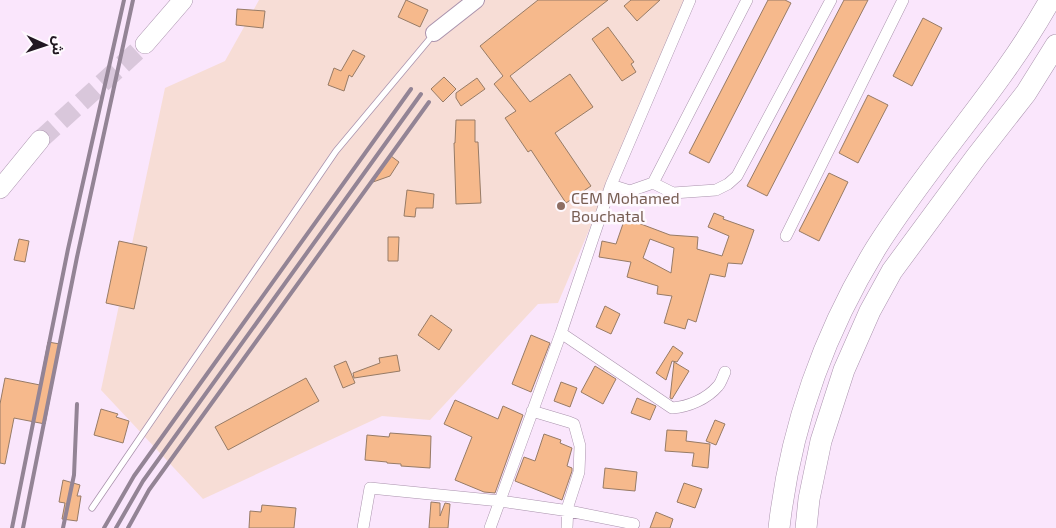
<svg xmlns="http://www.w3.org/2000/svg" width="1056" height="528" viewBox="0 0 1056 528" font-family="'Exo 2','Noto Sans Arabic',sans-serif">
	<rect width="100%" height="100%" fill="#fae6fc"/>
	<path fill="#f7ddd6" d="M259,0H687L558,303L538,304L430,420L382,416L203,499L101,390L165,88L225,61Z"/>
	<path fill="#f6b98c" stroke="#977b66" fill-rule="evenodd" d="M406,0L428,10L420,27L398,17Z
		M538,0H608L510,76L530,102L570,74L593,107L555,133L591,186L566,203L531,150L528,152L505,118L516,111L494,84L503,76L480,46Z
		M631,0H660L637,21L624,6Z
		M768,0H785L791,3L709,163L689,153Z
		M844,0H868L767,196L747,186Z
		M237,9L265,11L263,28L236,25Z
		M923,18L942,28L912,86L893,76Z
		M608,27L634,62L631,64L636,72L622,81L592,39Z
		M353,50L365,56L352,77L349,75L344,91L328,85L334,68L341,71Z
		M444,77L456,89L443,102L431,89Z
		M477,78L485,89L461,106L456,98V93Z
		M868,95L888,105L858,163L839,153Z
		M456,120H475V142H478L481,203L456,204L454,143H455Z
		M391,156L399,162L390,176L373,182Z
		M829,173L848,182L819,241L799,231Z
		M407,190L434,194L433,208H416L415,217L404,216Z
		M714,213L724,217L723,219L754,230L742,264L728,263L725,277L710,274L696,322L688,319L685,329L664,323L672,296L657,294L658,286L627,277L631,262L599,257L602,241L616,244L625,218L670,235L698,237L697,249L722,256L729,236L708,227ZM650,239L674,248L671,273L643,258Z
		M388,237H399L398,261H388Z
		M19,239L29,241L25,262L14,260Z
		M119,241L147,247L134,309L106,303Z
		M605,306L620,314L611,334L596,327Z
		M431,315L452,330L439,350L418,335Z
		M531,335L550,343L531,392L512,384Z
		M48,342L60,344L45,424L14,418L5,464L0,463V404L5,378L40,385Z
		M673,346L683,353L677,362L672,361L666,380L656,373Z
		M397,355L400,371L354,378L353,373L380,363L379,358Z
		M346,361L355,383L343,388L334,366Z
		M674,362L689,371L672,399L670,398Z
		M595,366L616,379L603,404L581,392Z
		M306,378L319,401L228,450L215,427Z
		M561,382L577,388L570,407L554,401Z
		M637,398L656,406L650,420L631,413Z
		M455,400L498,419L503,406L523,415L495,493L484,492L455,480L472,437L444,424Z
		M101,409L118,414L116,417L129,421L123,443L94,435Z
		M715,420L725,424L716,445L706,441Z
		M667,430L687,431L686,441L710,444L708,468L692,466L694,453L665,451Z
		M390,433L431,436L430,468L401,466V464L387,463V462L365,460L367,435L389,437Z
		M544,434L561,440L560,443L572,448L567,466L572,468V471L562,500L515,481L524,457L535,461Z
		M605,468L637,472L635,491L603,488Z
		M63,480L80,485L77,496H81L77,521L62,519L65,503L59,502Z
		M684,483L702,489L695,508L677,502Z
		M431,502L440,503V516L445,503L450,504L448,528H429Z
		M262,505L296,508L294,528H249L250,511L261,512Z
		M656,512L673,519L670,528H650Z"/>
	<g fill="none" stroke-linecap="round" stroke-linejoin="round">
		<path stroke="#d9c7db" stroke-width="19" stroke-dasharray="19 9" stroke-linecap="butt" d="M40,140L145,44"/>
		<g stroke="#aa93ad" stroke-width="7">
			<path id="lane" d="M92,508L336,151L433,35"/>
		</g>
		<g stroke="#aa93ad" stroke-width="12">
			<path id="street" d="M653,183L673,193L716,190L728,184L737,176L831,0
				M611,185L630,191L653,183L747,0
				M786,236L903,0
				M561,333L672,408C688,407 707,399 718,386C721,383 723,376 725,372
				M532,411L569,422L574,424L580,446L579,472L568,506L567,528
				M363,528L370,488L500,501L569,511L634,524
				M490,528L561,333L611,185L690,0"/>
		</g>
		<g stroke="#aa93ad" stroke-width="18">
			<path id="secondary" d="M434,33L476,0"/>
		</g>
		<g stroke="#aa93ad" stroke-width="20">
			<path id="primary" d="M145,44L183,0
				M0,189L40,140"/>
		</g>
		<g stroke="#aa93ad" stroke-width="22">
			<path id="highway" d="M779,528C790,429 824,333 876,248C930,162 1001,88 1050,0
				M806,528L809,499L821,441L844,370L870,311L892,271L976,157L1026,93L1056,45"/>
		</g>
		<use href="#lane" stroke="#fff" stroke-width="5.5"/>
		<use href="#street" stroke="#fff" stroke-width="11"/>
		<use href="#secondary" stroke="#fff" stroke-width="16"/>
		<use href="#primary" stroke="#fff" stroke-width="19"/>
		<use href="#highway" stroke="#fff" stroke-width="21"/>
		<path stroke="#938495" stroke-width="4" d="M12,528L68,249L124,0
			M23,528L77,257L133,0
			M63,528L74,475L77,404
			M104,528L134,476L411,89
			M116,528L143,481L421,94
			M128,528L149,490L429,102"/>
	</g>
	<circle fill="#8d6e63" stroke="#fef9fe" stroke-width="2" cx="561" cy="206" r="5"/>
	<g text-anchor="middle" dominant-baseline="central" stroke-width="5" stroke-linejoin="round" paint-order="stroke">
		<g font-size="16" fill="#785e54" stroke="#fef9fe" text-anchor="start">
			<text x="571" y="197">CEM Mohamed<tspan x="571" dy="18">Bouchatal</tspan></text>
		</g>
	</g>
	<g transform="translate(45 45) rotate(93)" stroke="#fef9fe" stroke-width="4" paint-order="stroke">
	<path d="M0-4L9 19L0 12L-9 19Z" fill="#211822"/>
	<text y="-8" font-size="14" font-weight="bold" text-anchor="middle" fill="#211822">ش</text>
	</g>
</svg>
